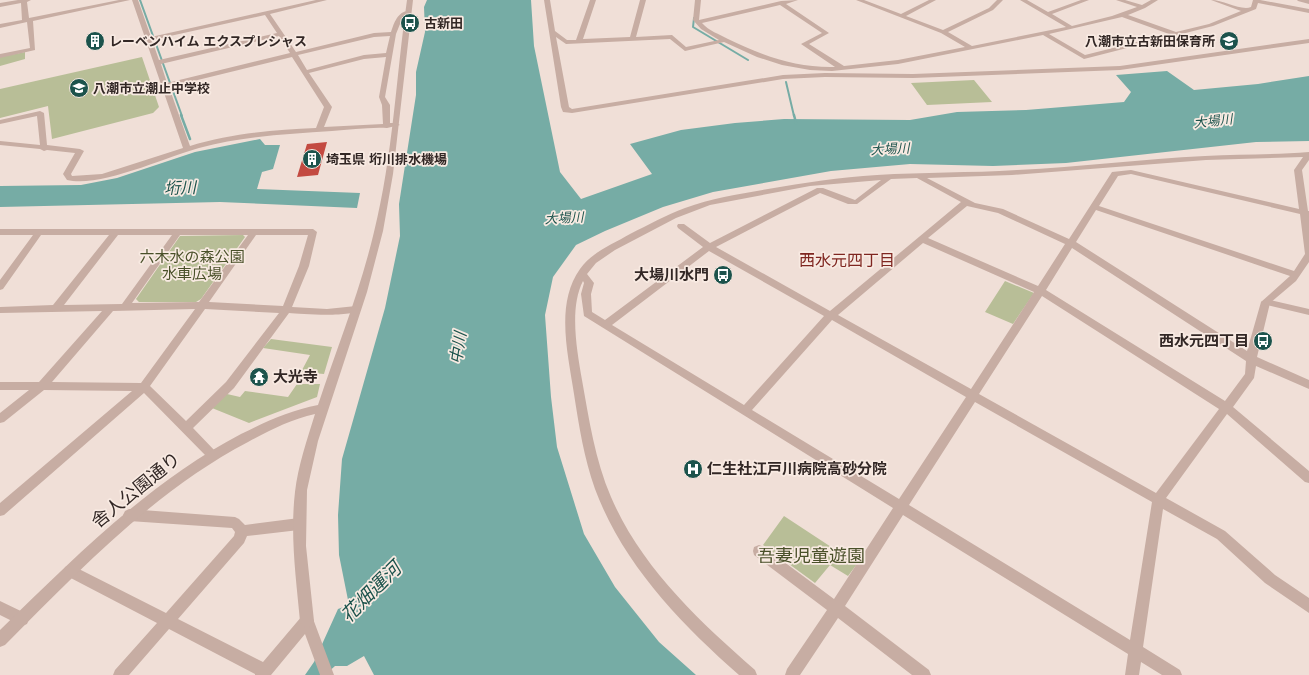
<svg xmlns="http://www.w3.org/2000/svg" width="1309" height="675" viewBox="0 0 1309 675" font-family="Jost,'Noto Sans JP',sans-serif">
	<rect width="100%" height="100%" fill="#f0dfd7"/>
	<path fill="#b8be97" d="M25,52V59L0,66V57Z
		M142,57L159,107L153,113L52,139L48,106L0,118V89Z
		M974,80L992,102L927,105L911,83Z
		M243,235L245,237L201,299L196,302H139L136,299L180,236Z
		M1005,281L1034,293L1013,324L985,312Z
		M271,339L332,347L324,374L301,372L310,355L263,348Z
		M297,384H320L317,397L249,423L212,408L227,394L240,397L245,391L288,397Z
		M784,516L857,564L848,576L830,565L815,583L763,545Z"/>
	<path fill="#76aca5" d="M427,0H531L534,46L560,172L581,199L652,174L630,144L681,130L735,123L784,119L910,120L957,112L1026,110L1124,102L1131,92L1116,75L1167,71L1194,90L1258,84L1309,76V141L1256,142L1066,163L993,166L910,164L831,171L713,192L663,207L605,231L576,245L553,277L545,315L551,397L557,447L584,534L615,587L659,642L696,675H374L364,656L347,666H335L325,675H305L314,662L338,609L349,605L339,555L338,515L342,459L385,308L400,236L399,204L416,95V72L425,32L424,7Z
		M260,139L265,145H280L273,169L262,172L257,189L360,193L357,208L220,202L0,207V186L81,185L117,178L195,152Z"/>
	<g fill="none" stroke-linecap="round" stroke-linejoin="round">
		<path stroke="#76aca5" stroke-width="2" d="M140,0L182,116
			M694,18L693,27L748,60
			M786,82L794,116"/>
		<path stroke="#76aca5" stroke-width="2.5" d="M181,115L190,139
			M794,115L796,123"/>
	</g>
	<path fill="#c34a41" d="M327,142L318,175L297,177L307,144Z"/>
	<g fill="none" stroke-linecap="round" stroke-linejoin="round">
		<path fill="#c7ada3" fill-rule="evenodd" d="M18,0H31L27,2L29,18L119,0H130L33,21L35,50L0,58V54L30,48L27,22L0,28V24L22,20L21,3L0,7V3Z
			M132,0H138L151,37L316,0H327L270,14L296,52L374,33L391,32C394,23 398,10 410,11V13L402,19L396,34L385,97L390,105V123H396L400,125L387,128C369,127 350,130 332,131C288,134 243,136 199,148C166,157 100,188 67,180L63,174L75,153L47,150L44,151L40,149L0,145V141L40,145L37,116L0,124V120L40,111L44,113L47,145L80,149L84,151L71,174L72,176L102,174L183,148ZM265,15L277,33L159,60L152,40ZM279,36L290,53L167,83L161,64ZM390,36L386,53L364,55L307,70L298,55L374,37ZM292,57L324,107L316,128C274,130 231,133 190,146L169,87ZM386,57L379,97L382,105L383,124L324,127L332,107L309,73L364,59Z
			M544,0H550L555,31L567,40H576L590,0H596L583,39L630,37L640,0H646L636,37L672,35L686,47L719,40L701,29L693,20L695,0H701L699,20L781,1L798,0L786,4L829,33L809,44L844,66L898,60L965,47L941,33L856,0H864L901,14L929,0H936L906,16L943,30L989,8L997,0H1003L993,10L948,32L972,46L1066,27L1020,0H1027L1048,12L1081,0H1089L1052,14L1072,26L1112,16L1137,7L1116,0H1125L1142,5L1151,0H1158L1145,8L1128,15L1176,32L1209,24L1241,11L1211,0C1224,0 1241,11 1251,7L1253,0H1260L1309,9V13L1258,3L1256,9L1213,26L1084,59L1043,35L898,64L832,71L810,70L782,65L757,57L724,42L685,51L670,39L566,44L556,37L569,107L572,109L783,75L825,73L913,74L1120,66L1309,39V43L1120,70L913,78L825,77L783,79L572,113L563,112L561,107ZM780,5L822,33L801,44L835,67C796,68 763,56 728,39C719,34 709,31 702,23ZM1122,17L1169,34L1085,55L1049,34Z
			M1297,0H1309V4L1298,1Z
			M1309,152V160L1302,170L1308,211H1309V262L1296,281L1270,303L1257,357L1309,380V389L1256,366L1254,378L1233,407L1309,471V483L1305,482L1227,414L1166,498L1225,531L1275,575L1309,598V613L1265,583L1217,539L1163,509L1143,647L1180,670L1182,675H1162L1141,662L1139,675H1125L1128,654L903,515L845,606L929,670L931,675H912L838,618L800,675H785L787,669L827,610L754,555L753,551L754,547L759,545L764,547L834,599L893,508L584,316L581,294L584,283L583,281C569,308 577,351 582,380C589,419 595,460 611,497C641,567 699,621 755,670L757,675H739C680,623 623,564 595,489C584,458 579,426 574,394C568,354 555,304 580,269C592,252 613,244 630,234C648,225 666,215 685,208C712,198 740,194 768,189C804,183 840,177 877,175C923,172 970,173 1017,170C1080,167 1143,159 1205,156C1240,154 1275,155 1309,152ZM1303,157L1294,170L1299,209L1131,170L1112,172L1069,239L1003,209L975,203L927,178L1012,175L1206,160ZM1131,174L1300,214L1305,254L1294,271L1099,206L1118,176ZM917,178L961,202L830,311L716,247L820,193L848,204H857L891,179ZM881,180L855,200L823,188H817L710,243L684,224H678L677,226L678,228L703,247L605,320L592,312L591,294L594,283L587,274L596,263L615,250L676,218L710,205L810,186ZM967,206L998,213L1065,244L1038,286L928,238ZM1096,210L1290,276L1261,302L1247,351L1076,242ZM923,243L1034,292L971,389L838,315ZM1072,248L1246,361L1245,374L1225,401L1046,290ZM709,251L824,316L744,405L612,325ZM1042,296L1219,409L1156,493L979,394ZM832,320L966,397L899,499L752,410ZM975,402L1152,502L1130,640L909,505Z
			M0,229H313L317,232L309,266L292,307L327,309L356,306L361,309C354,318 301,314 289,313L234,388L193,428L216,452L218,455L216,458L212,460L208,458L144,393L4,515L0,516V503L132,391L44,390L4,422L0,423V413L29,390H0V382H39L102,311L0,313V307L53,305L109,235H41L3,289L0,290V280L33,235H0ZM118,235H172L122,304L64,305ZM180,235H248L199,302L132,303ZM256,235H308L299,266L283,306L209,302ZM195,309L141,383L52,382L113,311ZM205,309L279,313L226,382L186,421L150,386Z
			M129,509L235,517L239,519L245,525L299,518L303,520L305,524L303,528L299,530L247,536L244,543L178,619L263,662L302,616L307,614L312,616L334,675H320L305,634L271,675H255V674L169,629L129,675H113L115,670L157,623L65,575L64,571L65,567L70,565L75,567L166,613L234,536L235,532L232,528L129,521L125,519L123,515L125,511Z
			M0,601L27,614L29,619L27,624L22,626L0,615Z"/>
		<path fill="#c7ada3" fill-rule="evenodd" d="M407,0H413L393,174L383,231L367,292L318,441L307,490L306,546L314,621L312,626L307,628L302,626L300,621C296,578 290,535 295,492C298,466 307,440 315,414C291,419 269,431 248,442C153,492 80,570 5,645L0,647V630C75,557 148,483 241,434C265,422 291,410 318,405C337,348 360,291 374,232C393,156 396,77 407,0Z
			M1266,299L1309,309V315L1263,304L1261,302Z"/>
	</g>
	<defs>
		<g id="bus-disc" transform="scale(1)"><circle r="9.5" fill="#1c534c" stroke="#f8eae2"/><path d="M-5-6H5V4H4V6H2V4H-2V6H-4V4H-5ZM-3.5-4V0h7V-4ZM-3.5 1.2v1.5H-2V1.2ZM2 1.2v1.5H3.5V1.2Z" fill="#fff"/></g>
		<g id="building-disc" transform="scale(1)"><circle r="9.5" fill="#1c534c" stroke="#f8eae2"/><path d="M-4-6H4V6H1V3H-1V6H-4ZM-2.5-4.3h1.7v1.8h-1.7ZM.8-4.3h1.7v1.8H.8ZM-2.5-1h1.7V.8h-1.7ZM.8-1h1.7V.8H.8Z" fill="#fff"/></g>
		<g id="school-disc" transform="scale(1)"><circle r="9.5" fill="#1c534c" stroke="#f8eae2"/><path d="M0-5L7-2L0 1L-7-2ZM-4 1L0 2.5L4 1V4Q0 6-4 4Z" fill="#fff"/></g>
		<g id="temple-disc" transform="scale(1)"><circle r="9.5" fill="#1c534c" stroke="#f8eae2"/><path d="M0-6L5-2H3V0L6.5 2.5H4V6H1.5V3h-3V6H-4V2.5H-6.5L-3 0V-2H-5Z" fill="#fff"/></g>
		<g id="hospital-disc" transform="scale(1)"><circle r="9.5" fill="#1c534c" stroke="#f8eae2"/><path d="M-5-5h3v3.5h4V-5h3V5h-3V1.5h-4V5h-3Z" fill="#fff"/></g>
	</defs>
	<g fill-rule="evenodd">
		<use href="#bus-disc" x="410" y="23"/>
		<use href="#building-disc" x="95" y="41"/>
		<use href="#school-disc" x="1229" y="41"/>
		<use href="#school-disc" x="79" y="88"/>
		<use href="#building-disc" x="312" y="159"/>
		<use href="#bus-disc" x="723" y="275"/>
		<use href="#bus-disc" x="1263" y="341"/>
		<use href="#temple-disc" x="259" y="377"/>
		<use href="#hospital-disc" x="693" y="469"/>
	</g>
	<g text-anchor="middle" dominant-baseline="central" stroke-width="3.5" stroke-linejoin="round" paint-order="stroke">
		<g font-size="13" font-weight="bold" fill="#322725" stroke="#f8eae2" text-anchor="start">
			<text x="424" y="23">古新田</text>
			<text x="109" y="41">レーベンハイム エクスプレシャス</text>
			<text x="1215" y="41" text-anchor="end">八潮市立古新田保育所</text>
			<text x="93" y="88">八潮市立潮止中学校</text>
			<text x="326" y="159">埼玉県 垳川排水機場</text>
		</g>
		<g font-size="13" font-style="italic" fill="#1c534c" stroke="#f8eae2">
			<text transform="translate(1213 121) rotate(-6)">大場川</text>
			<text transform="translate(890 149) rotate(-3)">大場川</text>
			<text transform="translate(564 218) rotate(-3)">大場川</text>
		</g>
		<g font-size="15" fill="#495029" stroke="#f8eae2">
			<text x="192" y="257">六木水の森公園<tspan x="192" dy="17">水車広場</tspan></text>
		</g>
		<g font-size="15" font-weight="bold" fill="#322725" stroke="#f8eae2" text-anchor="end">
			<text x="709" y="275">大場川水門</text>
			<text x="1249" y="341">西水元四丁目</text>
			<text x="273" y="377" text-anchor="start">大光寺</text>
			<text x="707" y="469" text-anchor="start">仁生社江戸川病院高砂分院</text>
		</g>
		<g font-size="16" font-style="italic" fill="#1c534c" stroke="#f8eae2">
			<text transform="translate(180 188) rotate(-2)">垳川</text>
			<text transform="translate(458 348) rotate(-81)">中川</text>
		</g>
		<g font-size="16" fill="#7f2620" stroke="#f8eae2">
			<text x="847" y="260">西水元四丁目</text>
		</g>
		<g font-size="18" fill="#322725" stroke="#f8eae2">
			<text transform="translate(136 490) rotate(-39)">舎人公園通り</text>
		</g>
		<g font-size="18" fill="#495029" stroke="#f8eae2">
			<text x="811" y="556">吾妻児童遊園</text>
		</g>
		<g font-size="19" font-style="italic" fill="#1c534c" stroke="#f8eae2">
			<text transform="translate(371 592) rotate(-45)">花畑運河</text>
		</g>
	</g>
</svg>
